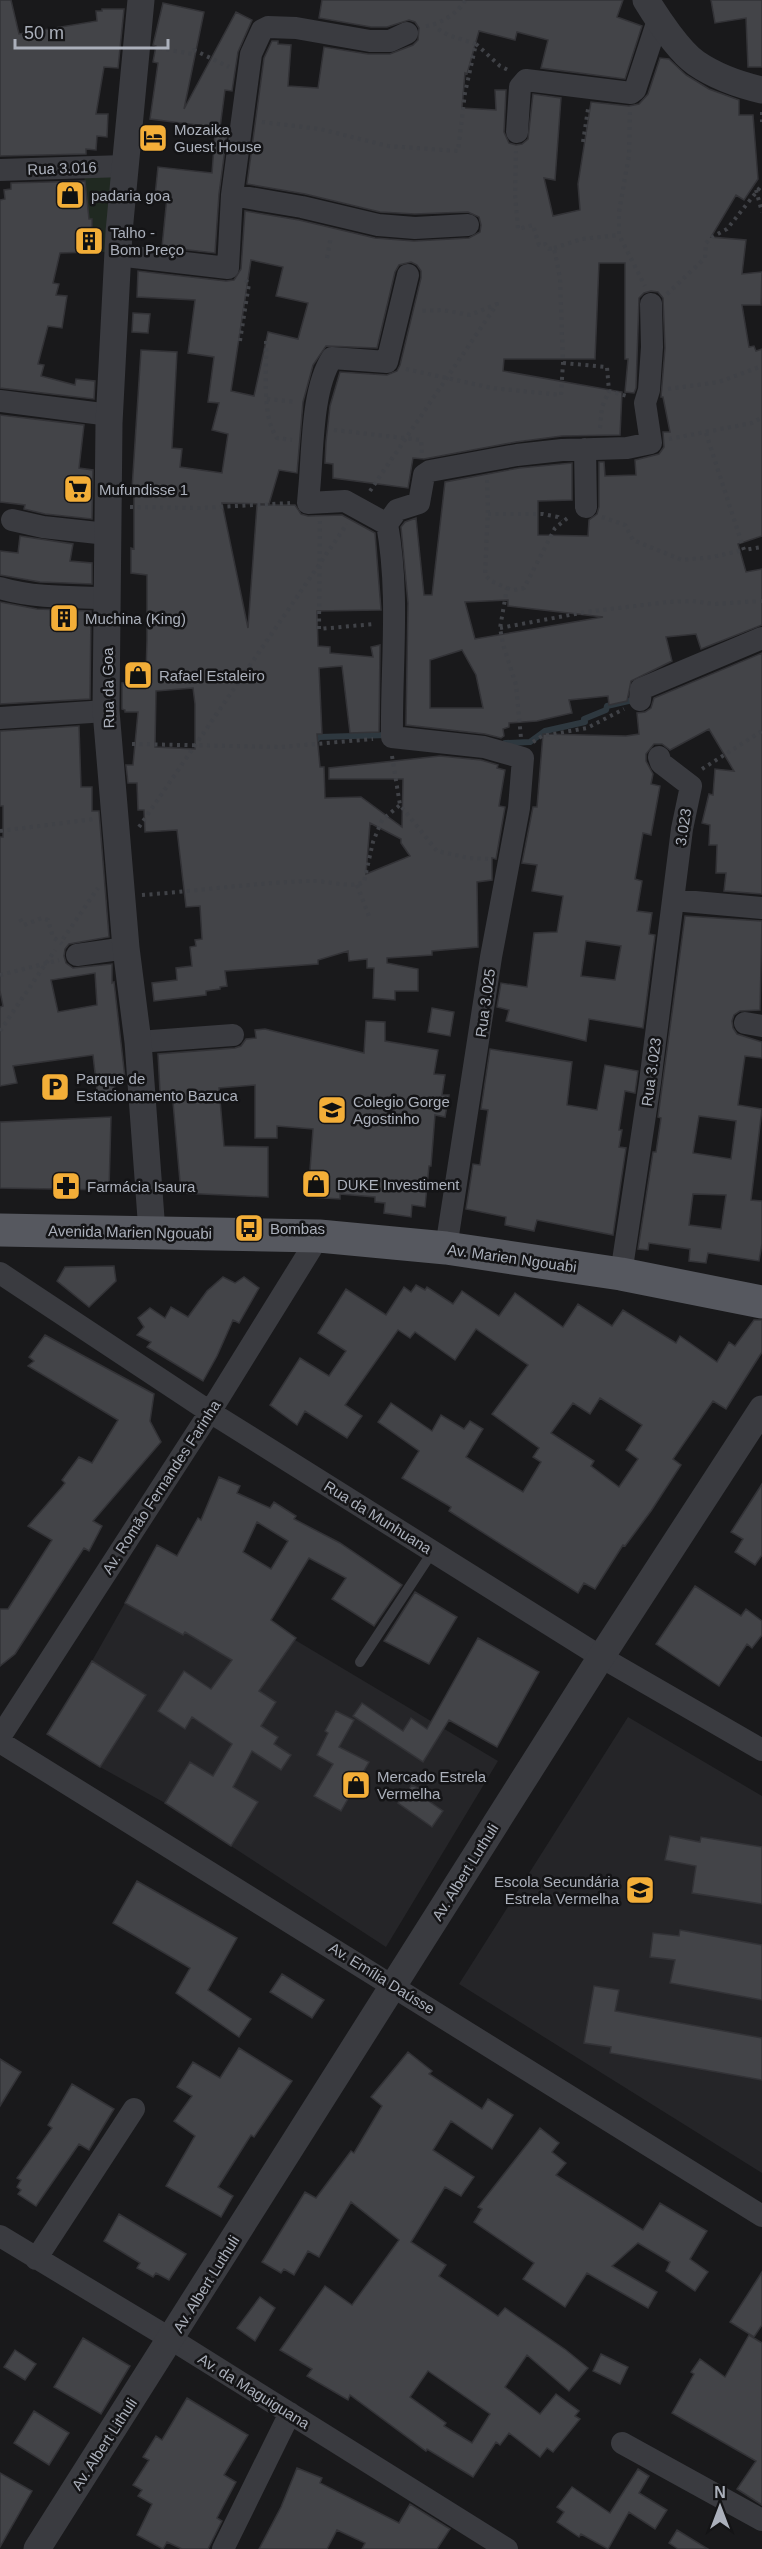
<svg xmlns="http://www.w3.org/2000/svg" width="762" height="2549" viewBox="0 0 762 2549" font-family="Arial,sans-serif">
	<rect width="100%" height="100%" fill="#19191b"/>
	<path fill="#252528" d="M208,1588L498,1761L386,1947L231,1846L258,1802L190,1762L165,1803L100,1767L145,1695L92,1661L125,1603L183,1635Z
		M628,1717L762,1796V2173L459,1984Z"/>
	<path fill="#202921" d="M84,173L116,174L111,252H92L93,219H88Z"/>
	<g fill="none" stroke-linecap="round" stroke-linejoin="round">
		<path stroke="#2e383f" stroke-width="6" d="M313,743L319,737L388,735
			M505,743L530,742L545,731L585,722L584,719L606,710L607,706L637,699"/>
	</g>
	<path fill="#434448" stroke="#333337" stroke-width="1.5" fill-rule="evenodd" d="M0,0H11L19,34L97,21L96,11H102V9H124L118,68L104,67L96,114H108L107,137L97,136L96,150L86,149V154L0,156Z
		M322,0H623L617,17L642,26L625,79L541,68L548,40L517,32L515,40L479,31L467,74L465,73L462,108L496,110L495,90H506L504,132L509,143L516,145L522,144L528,139L533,94L561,98L555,180L544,178L553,216L580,210L578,184L591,102L629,106L639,104L648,94L660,58L669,59L686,75L709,89L739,100V115H753L758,179L744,200L736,195L711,237L746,240L742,274L762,272L761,305H742L749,347L754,346L756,351L762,349V536L738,544L746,572L762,569V625L701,649L696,634L666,637L672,661L631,681L627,701L609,705L608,696L569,700L572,713L537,721L509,723V727L503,729L504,736L501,738L485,734L406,725L408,603L401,527L405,522L416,518L424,595H432L445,482L519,468L572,463V500L538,501V535L588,536L589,520L597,514L599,507V462H604L605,476L636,475L635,460L659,454L664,447L663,432H670L663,397H661L665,348L663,298L658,292L651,291L644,293L639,298L636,388L634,393L625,392L628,359H625V263H599L595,359H504L503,371L622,392L620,435L562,436L516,442L424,459L413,458L408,488L333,478V464L325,463L326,442L330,406L340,372L387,375L397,371L400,365L421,278V271L417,265L411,262L399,265L395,272L377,348L326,346L313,365L303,402L297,473L279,470L269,504L222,503L248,628L257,505H295L301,514L308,516L342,515L375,533L381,610L317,611L318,646L330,647V653L373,657L371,647L380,645L379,732L350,733L342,666L319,668L322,734H317L320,767H324L325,798L361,797L402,827L403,779H329V768L440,756L481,760L498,765L497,768L505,770L499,806L505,807L496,859L492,858V880L477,882L478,947L432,951V955L387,958V963L418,969V991H395V1000L373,998L374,968H367V959L349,961L348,951L318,960V964L225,971L227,986L220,987V989L206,991V995L154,1001L152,983L177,980L176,968L192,966L190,947L196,946L195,940L202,939L200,906L186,907L177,830L145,832L144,810H138L137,783H128L126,765H133L138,712H125V710L122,709V683L132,682V673H146L147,640V575L131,573V548L134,549V489H132L141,350L177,352L172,448L182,449L180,467L222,473L228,434L212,430L219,403L208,402L214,357L188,353L195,300L137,297L138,271L226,281L234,280L241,269L245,211L299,220L375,238L414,241L469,238L480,232L481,225L479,217L468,212L415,214L380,212L305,194L247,184L264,58L272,41H278V44L291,45L288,86L318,88L324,47L368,54H390L413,45L418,40L419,28L415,22L409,20L387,27H371L319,18ZM251,260L283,267L276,296L308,303L298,339L268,332L254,396L231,391ZM508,600V606L603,617L475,639L465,602ZM462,650L476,675L483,708H430V660ZM193,688L195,704V749L155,747L156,691ZM370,823L401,839V843L410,856L366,874Z
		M711,0H762V67H748L746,18L715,23Z
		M163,3L204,12L184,109L236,12L252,20L238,52L232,91L225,90L220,128L150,119L158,63L153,62L156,46L153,45Z
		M215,133L227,134L219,194L215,253L162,247L167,197L155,196L158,167L212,173Z
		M85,181L89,219H92V252L60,253L53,283L59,284L56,295L67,296L62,328L48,326L38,364L44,365L41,376L75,385L76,379L95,381L94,399L0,388V200L5,199L4,190L11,189V183Z
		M133,313L150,314L148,333L132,332Z
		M0,415L84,425L79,468L93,470L92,519L45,514L24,509L25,505L0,502Z
		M20,536L73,544L70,561L92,563V584L40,582L0,575V551L18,553Z
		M0,602L37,609L91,611L90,699L0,704Z
		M762,653V894L724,891L726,873H716L717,845H709L710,825L702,823L709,794L713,795L715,769L734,771L709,729L670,750L662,744H654L646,754V761L653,774L651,784L660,786L651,835L643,833L635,879L642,881L637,911L652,913L649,934L655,935L643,1028L589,1019L586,1041L506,1021L509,1010L497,1007L501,983L527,987L534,933L557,932L563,896L532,891L537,865L522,863L532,812L533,807H537L543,734L626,736L639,734L637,713L645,712L651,708L654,698ZM586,941L621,946L615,980L581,976Z
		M79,726L81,787H92V811H99L109,937L69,944L65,949L64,956L66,963L73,968L112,964V983L114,982L125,1078L114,1079L116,1099L98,1100L93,1055L13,1066L17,1083L0,1086V1007L3,1006L0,991V837H3V806H0V731ZM95,973L97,1005L58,1012L51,980Z
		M685,916L762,921L760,1010L740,1011L734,1015L732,1021L733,1028L737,1034L762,1042V1058L745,1056L738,1105L762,1109L751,1200L762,1201V1244L759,1261L708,1253L706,1263L689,1261L690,1249L649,1243L648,1250L638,1249L653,1152H656L661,1118L658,1117ZM699,1116L736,1121L731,1159L693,1153ZM693,1194L726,1195L721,1229L689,1225Z
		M432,1008L454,1012L450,1036L428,1032Z
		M366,1021L385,1022V1041L438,1050L434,1074L445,1075L442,1095H449L445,1117L435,1115L431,1166H429L425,1207L412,1205L411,1217L384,1213L385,1203L375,1202V1197L340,1194V1199L308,1197L313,1129L277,1126V1138H255V1085L219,1088L224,1146L268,1147V1197L181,1193L172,1091L160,1092L158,1054L235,1048L241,1046L246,1039L256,1038L255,1030L265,1029L364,1053Z
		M490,1049L572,1062L567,1105L597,1110L605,1065L638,1071L635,1093L625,1091L619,1130H622L619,1147L626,1148L613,1235L537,1220L534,1231L505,1225L506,1217L466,1209L473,1164L480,1165L488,1110L481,1109Z
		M111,1117L109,1190L0,1188V1122Z
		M114,1266L116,1281L89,1307L57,1281L65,1267Z
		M223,1277L235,1283L244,1277L259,1288L239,1323L233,1320L217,1356L203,1381L147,1347L151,1342L137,1335L144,1327L138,1318L150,1308L165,1318L171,1307L188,1317L207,1291Z
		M416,1285L425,1290L427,1287L453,1304L462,1291L499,1316L515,1293L563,1327L578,1304L612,1326L623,1310L676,1343L680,1336L717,1362L729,1342L735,1346L754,1320H762V1352L726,1409L713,1401L673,1459L681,1465L651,1511L625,1546L623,1545L595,1589L584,1583L578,1593L449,1511L451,1507L402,1478L419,1451L378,1422L391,1403L432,1431L441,1415L464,1429L470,1421L483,1429L466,1457L523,1492L541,1462L533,1457L539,1448L492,1414L528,1365L476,1329L455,1360L415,1332L410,1338L398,1330L345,1405L362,1416L347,1438L305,1411L297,1425L270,1405L300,1358L329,1376L346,1351L318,1333L346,1289L386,1315L404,1287L411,1292ZM600,1398L642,1425L626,1450L638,1459L619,1487L591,1466L594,1461L551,1433L573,1403L590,1414Z
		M45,1335L154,1394L150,1421L161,1442L93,1521L102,1526L89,1551L84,1548L15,1654L0,1666V1609H8L52,1540L28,1526L62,1487L65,1483L62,1480L79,1457L92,1463L118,1420L28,1366L34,1361L29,1357Z
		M219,1477L240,1486L237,1493L270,1508L274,1502L296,1516L294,1519L340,1543L402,1585L374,1626L332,1599L346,1578L309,1558L271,1620L296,1638L259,1691L276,1702L261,1726L278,1737L274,1744L291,1755L281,1770L252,1751L233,1787L258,1802L231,1846L165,1803L190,1762L213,1776L232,1744L192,1717L185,1729L158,1711L184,1671L211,1689L232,1660L185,1632L183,1635L125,1603L157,1545L177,1556L198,1518L201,1520ZM257,1522L288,1541L271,1569L243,1552Z
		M762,1484V1555L755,1565L735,1552L743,1539L731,1532Z
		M695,1586L741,1616L746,1609L762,1621V1635L752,1648L747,1644L719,1686L656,1644Z
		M415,1592L457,1617L429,1664L384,1641Z
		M478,1638L539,1672L497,1747L449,1720L423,1762L353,1716L362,1703L403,1731L411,1718L427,1729Z
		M92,1661L146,1695L100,1767L47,1734Z
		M336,1711L354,1720L339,1747L369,1762L341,1811L314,1796L333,1764L317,1755L328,1733L325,1731Z
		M412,1785L426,1792L423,1797L443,1811L432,1827L398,1803Z
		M670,1836L700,1842L701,1837L762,1847V1904L692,1893L696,1866L665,1860Z
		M137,1881L237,1938L208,1990L251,2019L239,2037L176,1993L190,1968L113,1923Z
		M680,1930L762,1945V2000L670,1983L675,1960L650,1957L653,1933L679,1936Z
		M282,1974L324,2000L312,2018L270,1992Z
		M594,1986L619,1990L615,2011L762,2038V2080L610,2053L611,2047L584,2043Z
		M239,2048L292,2081L254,2137L251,2135L218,2187L233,2196L221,2217L166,2186L195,2136L174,2121L192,2096L177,2087L193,2062L220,2078Z
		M408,2052L432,2071L429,2074L482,2109L488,2099L513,2115L492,2149L451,2121L433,2150L474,2177L461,2196L445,2187L411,2242L446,2265L439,2276L498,2316L505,2308L566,2350L588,2368L569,2391L527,2355L505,2387L540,2414L556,2394L579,2411L575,2416L580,2419L553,2452L547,2448L540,2457L509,2433L500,2445L496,2442L473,2477L427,2449L426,2451L350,2395L348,2400L307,2376L312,2369L280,2350L325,2286L352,2305L399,2240L351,2202L319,2257L308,2251L294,2275L284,2269L281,2273L262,2262L305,2192L316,2198L351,2151L354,2153L382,2106L371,2097ZM428,2371L490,2414L472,2443L444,2426L446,2423L410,2397Z
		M0,2059L21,2072L0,2106Z
		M72,2084L114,2109L89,2150L79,2144L36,2206L18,2194L21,2190L17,2187L21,2180L17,2178L52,2128L48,2125Z
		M540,2128L559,2143L552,2152L566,2163L556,2175L643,2230L660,2203L707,2231L690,2259L708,2272L695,2291L666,2271L670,2262L638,2243L612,2266L657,2292L648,2308L587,2273L565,2307L523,2279L534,2263L474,2222L482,2209L478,2207Z
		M119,2214L186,2254L169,2280L156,2273L153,2277L137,2268L140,2263L104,2241Z
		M762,2272V2325L754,2337L730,2322Z
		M260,2297L275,2308L255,2341L237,2328Z
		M749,2335L762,2343V2505L737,2489L756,2461L672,2413L694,2374L691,2372L700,2359L725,2377Z
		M83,2338L130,2366L101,2414L54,2387Z
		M15,2350L36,2364L25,2380L4,2367Z
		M601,2354L628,2367L620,2384L593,2371Z
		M187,2398L248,2435L224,2475L236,2482L217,2518L222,2521L208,2549H182L167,2542L163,2549L137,2535L152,2504L138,2496L142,2490L133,2485L149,2460L143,2457L156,2436L162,2440Z
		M34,2411L69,2433L49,2465L14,2443Z
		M297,2468L322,2478L320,2483L399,2523L410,2504L450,2529L437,2549H362L365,2543L337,2530L327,2549H259L281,2507Z
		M638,2469L649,2476L639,2493L667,2510L655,2529L629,2512L608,2549L581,2534L579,2537L557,2522L564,2512L557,2507L572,2487L610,2513Z
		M0,2473L32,2491L0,2547Z
		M677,2530L708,2549H678L669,2543Z"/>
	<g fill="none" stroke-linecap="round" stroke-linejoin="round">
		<path stroke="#404247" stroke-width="4" stroke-dasharray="3 4.5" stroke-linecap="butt" d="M426,26C439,25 460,12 465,0
			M476,44L500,66L508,70
			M159,48L192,54L194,50L229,67
			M630,112L629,155L619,212V235L645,286
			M762,112V122
			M262,122L320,129L388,146L458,151L465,93L476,44L448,35L438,29V25
			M583,142L588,109
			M756,190L762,212
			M554,248L582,239L619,235
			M327,258L331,236
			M667,294L705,258L706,243L712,237L727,229L762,185
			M240,341L249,284L244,278
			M266,341C267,368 261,416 277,438L292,440
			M563,363L607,367L609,391L627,396
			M406,369L492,388L561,395L563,363L560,278L554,248L549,249L545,244L539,245L533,225L518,229L515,194L516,151
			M668,389L719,382L762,366
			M267,399L296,402
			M600,428L602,407L609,391
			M334,430L421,440L422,453
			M706,433L744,550L762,547
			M669,439L752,423L761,418
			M487,480L488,508L485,575L491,581L507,588L500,628L503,644L516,685L521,738
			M370,491L497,304L470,315L442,310L419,311
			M130,507L201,508L290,503
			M488,514H543L558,517L561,521
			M602,517L625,525L633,540L682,560L712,557L744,550
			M320,521L319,629L374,624
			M507,588L514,590L524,588L555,528L570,516
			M500,628L586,612L668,602L692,601L714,604L762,601
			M533,742L542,736L587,728L624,709
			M132,744L281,747L373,739
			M392,756L400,805L437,851L469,858L488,859
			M702,769L762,731
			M139,827L347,524
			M0,831L94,819
			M357,885L370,919
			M142,895C198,891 253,883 309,881C325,880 350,889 364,882L373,842L382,820L400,805
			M20,919L24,925L42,918L48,920L53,937L62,944
			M63,939L98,888
			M0,975L59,960
			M0,1031L55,950"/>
		<path stroke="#3a3b40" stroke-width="10" d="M360,1662L433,1551"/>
		<path stroke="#3a3b40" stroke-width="22" d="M517,132L520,87L526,80L631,93L635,90L658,20
			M0,170L124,166
			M232,195L302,207L378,225L415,228L468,225
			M117,255L228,268L232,195L251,54L262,30L268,27L296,28L370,41H390L407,33
			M0,401L110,415
			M585,449L586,507
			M12,520L43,527L107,534
			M387,524L345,501L308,503L309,491C313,453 311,390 332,358L387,362L408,275
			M0,588C34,598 70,597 106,598
			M640,700L641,689L762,638
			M0,718L106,711
			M673,900L762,908
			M77,955L126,948
			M745,1023L762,1026
			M138,1042L233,1035
			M446,1248L491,957L519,808L523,758L484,747L392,737C391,666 400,594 387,524L397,510L419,503L424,475L430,471L517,455L562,450L627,448L651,443L645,403L649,390L652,347L651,304
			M0,1273L210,1412L601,1657L762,1750
			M621,1274L650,1082L682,829L691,786L661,763L659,757
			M0,1737L210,1412L319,1236
			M0,1742L762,2216
			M0,2236L171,2339L507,2549
			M36,2259L134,2109
			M622,2443L762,2520
			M223,2549L290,2413"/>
		<path stroke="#3a3b40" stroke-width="27" d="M141,0L119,232L109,423L106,711L126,948L138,1042L152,1232
			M646,0C657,18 679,51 696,63C715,76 740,85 762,90
			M37,2549L601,1657L762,1409"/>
		<path stroke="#56585f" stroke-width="33" d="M0,1230L319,1236L446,1248L621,1274L762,1302"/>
	</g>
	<defs>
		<g id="hotel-square" transform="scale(1.5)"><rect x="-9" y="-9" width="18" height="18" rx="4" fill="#f3ae38" stroke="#141416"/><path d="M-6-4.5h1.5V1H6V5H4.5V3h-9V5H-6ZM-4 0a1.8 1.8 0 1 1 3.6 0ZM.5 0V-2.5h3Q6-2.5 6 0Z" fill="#111"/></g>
		<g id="shop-square" transform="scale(1.5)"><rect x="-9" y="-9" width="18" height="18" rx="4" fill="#f3ae38" stroke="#141416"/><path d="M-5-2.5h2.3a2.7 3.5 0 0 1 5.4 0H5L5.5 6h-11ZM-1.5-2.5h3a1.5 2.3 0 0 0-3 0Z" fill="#111"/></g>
		<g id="building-square" transform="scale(1.5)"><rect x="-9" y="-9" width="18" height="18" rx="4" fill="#f3ae38" stroke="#141416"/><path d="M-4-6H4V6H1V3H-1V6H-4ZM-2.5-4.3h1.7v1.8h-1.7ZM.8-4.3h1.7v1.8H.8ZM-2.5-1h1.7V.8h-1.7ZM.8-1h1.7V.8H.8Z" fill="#111"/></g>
		<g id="supermarket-square" transform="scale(1.5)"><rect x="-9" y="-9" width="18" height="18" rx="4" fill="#f3ae38" stroke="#141416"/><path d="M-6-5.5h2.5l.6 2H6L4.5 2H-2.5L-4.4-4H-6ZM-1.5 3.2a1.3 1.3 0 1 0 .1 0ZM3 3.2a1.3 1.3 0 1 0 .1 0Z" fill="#111"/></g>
		<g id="parking-square" transform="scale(1.5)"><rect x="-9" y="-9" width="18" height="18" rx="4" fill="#f3ae38" stroke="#141416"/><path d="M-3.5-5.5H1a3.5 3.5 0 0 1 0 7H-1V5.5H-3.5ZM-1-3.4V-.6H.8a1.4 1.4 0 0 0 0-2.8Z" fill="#111"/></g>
		<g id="school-square" transform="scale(1.5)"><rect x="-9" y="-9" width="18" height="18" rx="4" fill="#f3ae38" stroke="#141416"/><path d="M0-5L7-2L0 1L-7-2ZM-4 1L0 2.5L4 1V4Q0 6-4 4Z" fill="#111"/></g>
		<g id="pharmacy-square" transform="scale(1.5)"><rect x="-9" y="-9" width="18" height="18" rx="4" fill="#f3ae38" stroke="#141416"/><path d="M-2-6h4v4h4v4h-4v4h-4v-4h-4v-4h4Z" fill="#111"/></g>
		<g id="bus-square" transform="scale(1.5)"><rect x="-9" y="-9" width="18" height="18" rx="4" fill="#f3ae38" stroke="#141416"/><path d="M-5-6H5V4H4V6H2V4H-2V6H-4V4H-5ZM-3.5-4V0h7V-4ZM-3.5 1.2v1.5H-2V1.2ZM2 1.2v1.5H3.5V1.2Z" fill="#111"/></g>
	</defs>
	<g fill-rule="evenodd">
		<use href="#hotel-square" x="153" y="138"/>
		<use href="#shop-square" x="70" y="195"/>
		<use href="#building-square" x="89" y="241"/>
		<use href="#supermarket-square" x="78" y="489"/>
		<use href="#building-square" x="64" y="618"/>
		<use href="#shop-square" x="138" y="675"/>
		<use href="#parking-square" x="55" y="1087"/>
		<use href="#school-square" x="332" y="1110"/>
		<use href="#shop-square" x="316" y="1184"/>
		<use href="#pharmacy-square" x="66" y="1186"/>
		<use href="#bus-square" x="249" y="1228"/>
		<use href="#shop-square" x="356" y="1785"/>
		<use href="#school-square" x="640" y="1890"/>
	</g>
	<g text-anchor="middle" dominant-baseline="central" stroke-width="5" stroke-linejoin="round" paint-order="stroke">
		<g font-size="15" fill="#abb0bb" stroke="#141416" text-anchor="start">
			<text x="174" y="129">Mozaika<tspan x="174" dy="17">Guest House</tspan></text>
			<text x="91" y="195">padaria goa</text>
			<text x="110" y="232">Talho -<tspan x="110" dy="17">Bom Preço</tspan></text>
			<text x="99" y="489">Mufundisse 1</text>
			<text x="85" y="618">Muchina (King)</text>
			<text x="159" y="675">Rafael Estaleiro</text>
			<text x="76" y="1078">Parque de<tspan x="76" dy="17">Estacionamento Bazuca</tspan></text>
			<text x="353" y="1101">Colegio Gorge<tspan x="353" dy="17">Agostinho</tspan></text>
			<text x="337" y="1184">DUKE Investiment</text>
			<text x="87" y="1186">Farmácia Isaura</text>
			<text x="270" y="1228">Bombas</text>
			<text x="377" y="1776">Mercado Estrela<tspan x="377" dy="17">Vermelha</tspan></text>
			<text x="619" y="1881" text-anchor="end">Escola Secundária<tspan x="619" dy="17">Estrela Vermelha</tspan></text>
		</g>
		<g font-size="15" fill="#abb0bb" stroke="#141416">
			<text transform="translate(62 168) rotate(-2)">Rua 3.016</text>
			<text transform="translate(108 688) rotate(-91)">Rua da Goa</text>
			<text transform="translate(683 827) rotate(-81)">3.023</text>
			<text transform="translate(485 1003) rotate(-82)">Rua 3.025</text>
			<text transform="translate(651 1072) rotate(-82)">Rua 3.023</text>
			<text transform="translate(130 1232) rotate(1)">Avenida Marien Ngouabi</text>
			<text transform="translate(512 1258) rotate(8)">Av. Marien Ngouabi</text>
			<text transform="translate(161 1487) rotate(-57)">Av. Romão Fernandes Farinha</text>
			<text transform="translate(378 1517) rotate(32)">Rua da Munhuana</text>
			<text transform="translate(465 1872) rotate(-58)">Av. Albert Luthuli</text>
			<text transform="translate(382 1978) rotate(32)">Av. Emília Daússe</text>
			<text transform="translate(206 2284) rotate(-58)">Av. Albert Luthuli</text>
			<text transform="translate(254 2391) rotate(32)">Av. da Maguiguana</text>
			<text transform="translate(104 2444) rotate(-57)">Av. Albert Lithuli</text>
		</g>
	</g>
	<g transform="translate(720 2507)" stroke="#141416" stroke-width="4.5" paint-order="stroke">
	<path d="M0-4.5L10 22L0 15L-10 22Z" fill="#abb0bb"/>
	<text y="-9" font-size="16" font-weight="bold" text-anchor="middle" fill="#abb0bb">N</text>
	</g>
	<path d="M15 39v9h153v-9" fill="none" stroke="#abb0bb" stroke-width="3"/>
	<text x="24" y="39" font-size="18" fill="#abb0bb" stroke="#141416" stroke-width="4.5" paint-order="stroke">50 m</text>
</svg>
